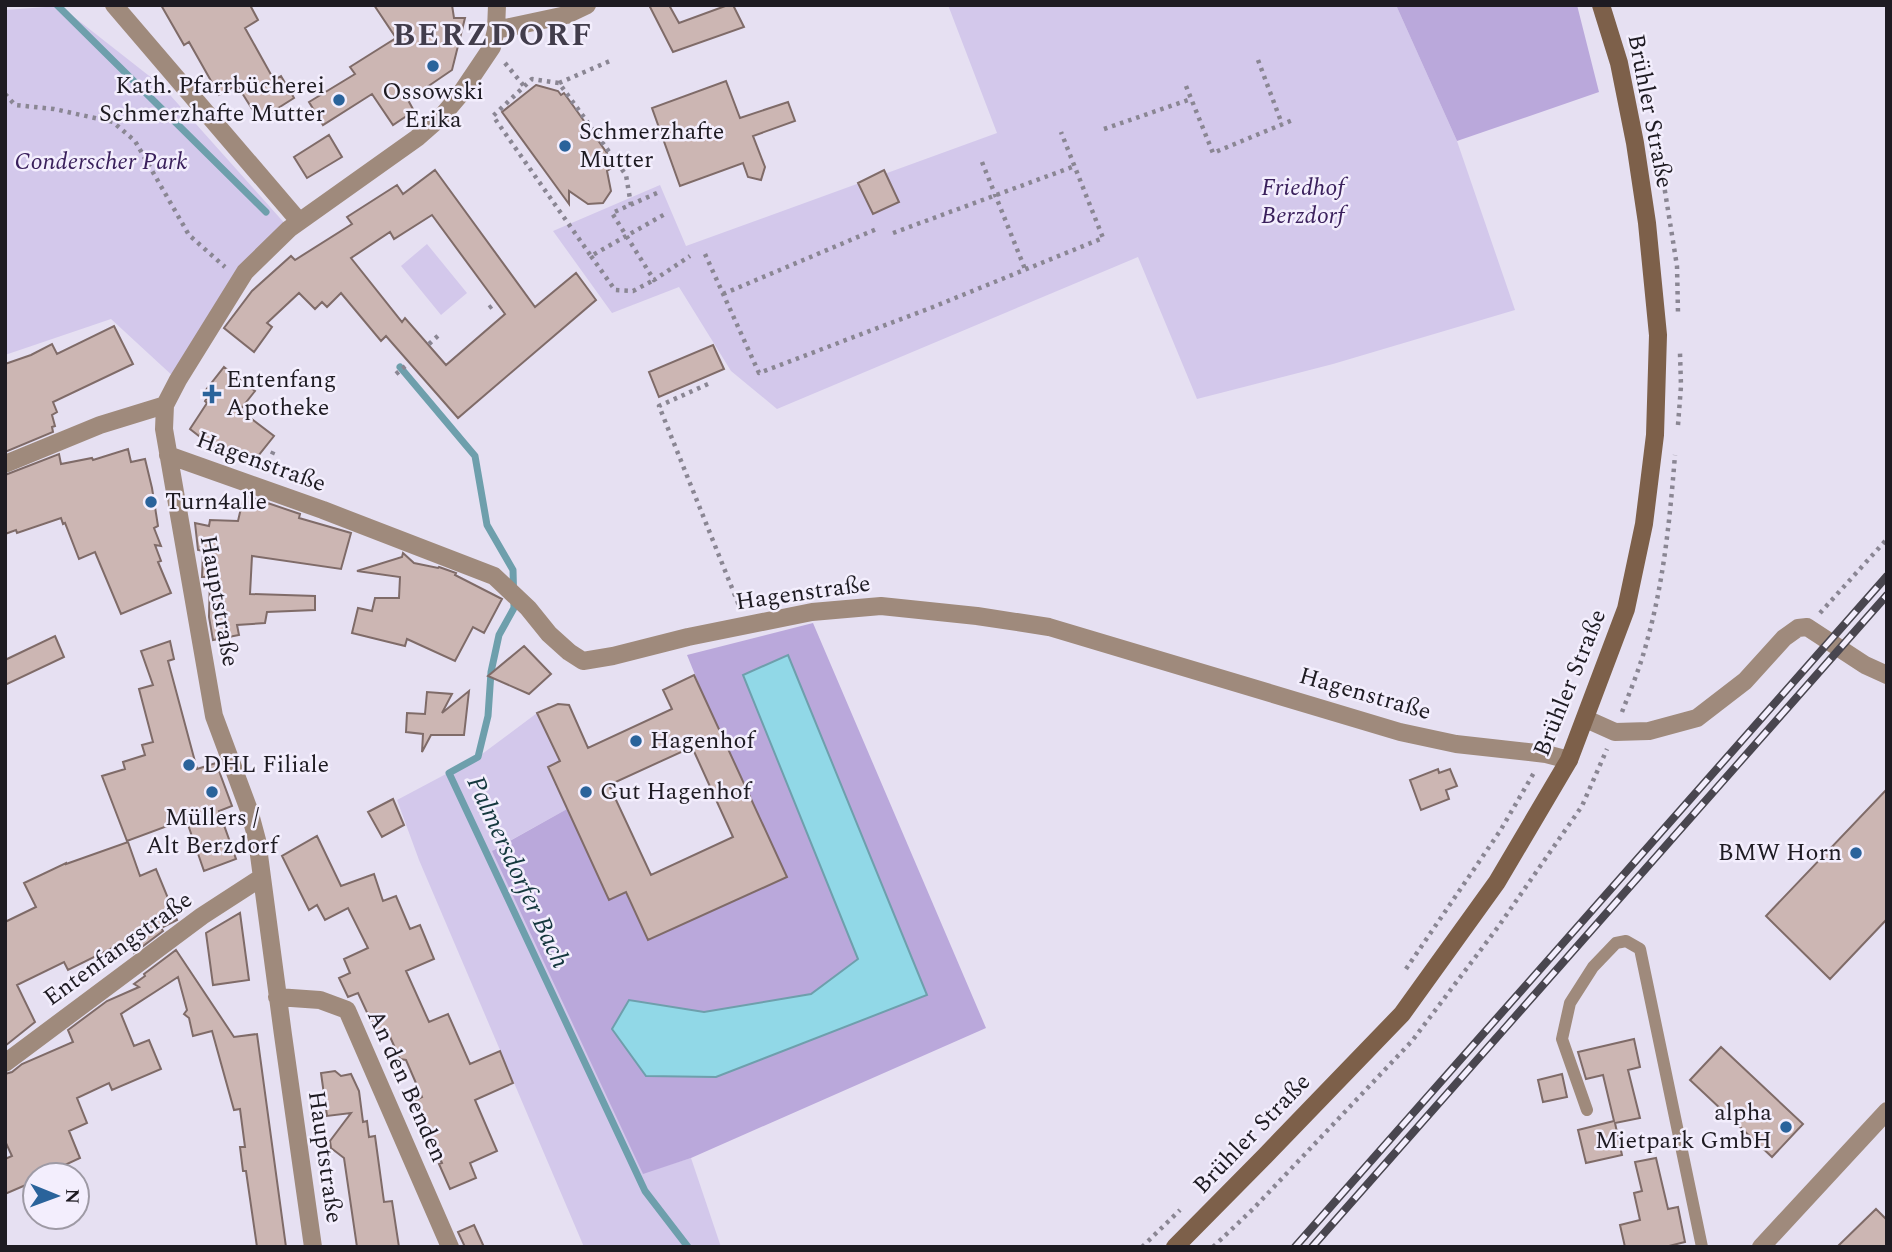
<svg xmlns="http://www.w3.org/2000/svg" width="1892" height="1252" viewBox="0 0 1892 1252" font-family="Spectral,serif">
	<rect width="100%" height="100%" fill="#e6e0f2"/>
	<path fill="#d3c8eb" d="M948,5H1396L1457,141L1515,310L1333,364L1197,399L1138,257L777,409L731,371L679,287L612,313L553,231L660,185L686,246L997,133Z
		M60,6L162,86L287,226L175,378L111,319L5,355V10Z
		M427,244L467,293L441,315L401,266Z
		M537,713L560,761L548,767L567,809L493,850L643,1173L691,1158L721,1247H584L419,860L397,800L478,757Z"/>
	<path fill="#baa8db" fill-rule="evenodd" d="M1396,5H1577L1599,92L1457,141Z
		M813,623L986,1028L691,1158L643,1174L492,851L567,809L610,900L626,892L786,877L707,704L687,655ZM788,655L927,994L612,1029L629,1000L704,1012L812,994L858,959L743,675Z"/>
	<path fill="#91d8e7" stroke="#6e9fac" stroke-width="2" d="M788,655L927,995L716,1077L646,1076L612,1029L629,1000L704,1012L811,994L858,959L743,675Z"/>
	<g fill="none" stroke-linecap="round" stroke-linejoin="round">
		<path stroke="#6e9fac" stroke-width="7" d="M57,5L266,212
			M400,367L475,456L487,525L513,570L514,608L499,635L491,672L488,716L478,757L449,773L645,1191L688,1247"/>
	</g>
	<path fill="#ccb6b3" stroke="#7f6b68" stroke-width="2" fill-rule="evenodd" d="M161,5H250L258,20L245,28L274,80L281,76L294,98L259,120L237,85L219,95L189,42L184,45Z
		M374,5H452L454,18H465L452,70L408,100L414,111L393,125L372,94L323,125L309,102L355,74L350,67L396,38Z
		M649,5H669L679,23L728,5H733L744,27L673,52Z
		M726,81L740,118L788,102L795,121L753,136L765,167L761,180L748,177L743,163L680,186L652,108Z
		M536,85L558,91L561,95L564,93L607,153L604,155L613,167L607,171L611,191L603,203L588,204L569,191V204L502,112Z
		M329,135L342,157L307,178L294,157Z
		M435,170L535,307L576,273L596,300L458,418L386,336L381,341L341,293L327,307L322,302L315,309L299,293L267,323L272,327L254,352L224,328L252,291L291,256L295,260L352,224L347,217L397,185L403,194ZM432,215L505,314L446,365L405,318L402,322L351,258L390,232L394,239Z
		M884,170L899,202L873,214L858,183Z
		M114,326L133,364L53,402L57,412L52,415L55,426L52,427L53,432L5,452V364L31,355L52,344L57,354Z
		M713,345L724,369L659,397L649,372Z
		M224,367L255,391L240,410L274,436L251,465L233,450L230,453L220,446L217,450L190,429L207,403L205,401L207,398L202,395Z
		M128,449L131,462L145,459L152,488L158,526L154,528L161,546L155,545L161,561L158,562L171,593L121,614L95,552L79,559L65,523L63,524L61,518L17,533L16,530L5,534V475L59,454L61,464L92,458L93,460Z
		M244,495L300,514L299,518L351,533L341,569L252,556L250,594L315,596V610L267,612L265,623L237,625L239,635L213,640L209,617L210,577H202L203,551L198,550L195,523L209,526L210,520L238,521Z
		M403,553L414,563L438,568L439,567L456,573L455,575L502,599L484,633L473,627L455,661L407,639L405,646L352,633L358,608L372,611L375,598H399L400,577L357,571L402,557Z
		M55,636L64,657L5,685V660Z
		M170,641L174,659L168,661L197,769L216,763L232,806L219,811L236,859L204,871L186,819L127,841L102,776L125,769L123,762L145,755L142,745L153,742L139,689L153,685L141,651Z
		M524,646L551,674L529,694L488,676Z
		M694,675L787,877L648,940L626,892L609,900L548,767L560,761L537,713L558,704L569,705L588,748L672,709L663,690ZM692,747L733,837L651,875L609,785Z
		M469,691L464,735H431L422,752L423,734L406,732L407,713L425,714L427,692L452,694L442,713Z
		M1438,769L1439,773L1450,769L1457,786L1446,790L1449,799L1421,810L1410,780Z
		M1887,789V919L1830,979L1766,916Z
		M393,799L404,825L382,837L368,812Z
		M317,836L341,886L374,874L383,901L396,896L410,929L420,925L434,959L406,971L429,1022L448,1014L470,1064L500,1051L513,1083L475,1100L497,1151L470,1163L476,1178L450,1189L439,1164L442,1163L414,1101L422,1097L406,1060L400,1059L387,1030L377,1034L358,993L348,997L339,978L350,973L344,959L368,948L348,908L325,920L317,905L309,910L282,856Z
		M128,842L140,876L156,869L177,920L161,928L163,931L134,953L130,945L115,954L112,948L68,970L64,962L17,985L35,1022L5,1046V922L36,907L24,883L66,863V864Z
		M240,913L249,980L213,985L206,933Z
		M176,950L234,1037L257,1034L286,1247H257L246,1171H243L240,1147H245L240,1109L234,1110L212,1031L193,1036L189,1018L184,1014L187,1010L178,977L121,1014L134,1046L149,1040L161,1069L112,1090L109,1083L77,1098L87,1123L69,1131L80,1158L54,1170L56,1175H35V1181L5,1194V1159L12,1156L5,1141V1074L12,1072L22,1064L73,1042L68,1030L107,1001L139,987L134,984L145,976L144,974Z
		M1634,1039L1640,1067L1628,1070L1640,1118L1615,1123L1622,1155L1586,1163L1578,1130L1614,1121L1603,1075L1586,1079L1578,1052Z
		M1721,1047L1803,1124L1772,1157L1690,1080Z
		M335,1071L341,1076L351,1074L359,1091L363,1122L367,1121L369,1137L375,1136L384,1202L392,1201L399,1247H357L344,1158L331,1148L330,1141L351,1113L327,1116L321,1073Z
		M1562,1074L1567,1097L1543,1102L1538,1080Z
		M1656,1158L1668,1209L1678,1207L1685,1242L1665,1247H1625L1620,1225L1640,1220L1634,1193L1642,1191L1635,1162Z
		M1876,1209L1887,1220V1247H1837Z
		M474,1225L484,1247H465L458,1232Z"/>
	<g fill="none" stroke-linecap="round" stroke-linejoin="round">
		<path stroke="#8a8693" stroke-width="4.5" stroke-dasharray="3.5 5" stroke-linecap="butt" d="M1258,60L1282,124
			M505,63L524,86
			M559,83L610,61
			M1186,86L1213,153L1295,119
			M5,94L15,105L54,109L113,122L135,141L189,235L225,267
			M1104,129L1191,99
			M1658,148L1677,266L1678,313
			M982,162L1025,269
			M657,193L612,213L654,280L690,256
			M631,205L626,175L559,83L532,79L493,116L591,256L665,214
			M893,233L1075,166
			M705,254L759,373L933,307L1103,238L1061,132
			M591,256L615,290L633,291L654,280
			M723,294L879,228
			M489,308L496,303
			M429,344L440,334
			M396,374L409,363
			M708,384L659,406L740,608
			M1678,425L1681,386L1680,353
			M265,470L274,450
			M1820,613L1887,539
			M1622,712C1631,689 1641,665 1647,641C1664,581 1670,517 1675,455
			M1406,969L1500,831L1535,771
			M1142,1247L1180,1210
			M1213,1247L1253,1209L1412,1041L1498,927L1582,806L1607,749"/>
		<path stroke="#9f8a7c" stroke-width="12" d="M1587,1110L1562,1039L1570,1003L1593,967L1616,943L1626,941L1640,949L1702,1247"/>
		<path stroke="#9f8a7c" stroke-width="18" d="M114,5L299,221
			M496,30L566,15L587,5
			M168,455L323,510L494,576L528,608L549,634L569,652L583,661L613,656L688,637L812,612L881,606L977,616L1049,627L1400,732L1456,744L1546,754L1569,760
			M5,464L100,425L165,405
			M1586,719L1615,732L1649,731L1697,718L1745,681L1784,638L1798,628L1807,627L1865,665L1887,675
			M277,997L320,1000L347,1010L450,1247
			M5,1063L202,916L262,877
			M313,1247L283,1035L257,840L249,810L214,716L164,429L165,405L178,380L245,272L289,229L417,138L442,116L459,96L492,47L496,30L497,5
			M1761,1247L1887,1111"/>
		<path stroke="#7d604a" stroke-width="18" d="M1175,1247L1265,1156L1402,1014L1497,882L1569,760L1626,609L1644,524L1655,435L1658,335L1647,223L1635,143L1619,63L1601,5"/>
		<g stroke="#49464f" stroke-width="8">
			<path id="rail" d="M1295,1247L1887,576
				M1312,1247L1887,595"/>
		</g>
		<use href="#rail" stroke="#f3eefd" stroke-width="5" stroke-dasharray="16" stroke-linecap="butt"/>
	</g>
	<g fill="#2a639b" stroke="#f3eefd" stroke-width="2.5">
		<circle cx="433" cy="66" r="7"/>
		<circle cx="339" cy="100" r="7"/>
		<circle cx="565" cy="146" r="7"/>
		<path d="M208.5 383.5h7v7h7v7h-7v7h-7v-7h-7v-7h7z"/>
		<circle cx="151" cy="502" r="7"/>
		<circle cx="636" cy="741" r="7"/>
		<circle cx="189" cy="765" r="7"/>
		<circle cx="212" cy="792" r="7"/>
		<circle cx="586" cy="792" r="7"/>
		<circle cx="1856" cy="853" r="7"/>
		<circle cx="1786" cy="1127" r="7"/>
	</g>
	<g text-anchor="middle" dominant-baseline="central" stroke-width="5" stroke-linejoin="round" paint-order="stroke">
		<g font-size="24" fill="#1e1b22" stroke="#f3eefd" text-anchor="start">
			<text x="325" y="86" text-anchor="end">Kath. Pfarrbücherei<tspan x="325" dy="28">Schmerzhafte Mutter</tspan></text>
			<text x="433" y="92" text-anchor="middle">Ossowski<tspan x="433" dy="28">Erika</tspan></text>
			<text x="579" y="132">Schmerzhafte<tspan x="579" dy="28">Mutter</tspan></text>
			<text x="226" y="380">Entenfang<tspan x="226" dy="28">Apotheke</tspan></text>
			<text x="165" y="502">Turn4alle</text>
			<text x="650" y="741">Hagenhof</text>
			<text x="203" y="765">DHL Filiale</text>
			<text x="600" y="792">Gut Hagenhof</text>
			<text x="212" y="818" text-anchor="middle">Müllers /<tspan x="212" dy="28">Alt Berzdorf</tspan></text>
			<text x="1842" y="853" text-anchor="end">BMW Horn</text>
			<text x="1772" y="1113" text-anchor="end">alpha<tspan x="1772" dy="28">Mietpark GmbH</tspan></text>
		</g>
		<g font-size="24" fill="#1e1b22" stroke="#f3eefd">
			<text transform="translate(1650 111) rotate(79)">Brühler Straße</text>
			<text transform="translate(261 462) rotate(20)">Hagenstraße</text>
			<text transform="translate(803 593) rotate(-8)">Hagenstraße</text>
			<text transform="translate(219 601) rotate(80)">Hauptstraße</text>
			<text transform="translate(1570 683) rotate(-68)">Brühler Straße</text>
			<text transform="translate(1365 694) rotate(16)">Hagenstraße</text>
			<text transform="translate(118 949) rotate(-36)">Entenfangstraße</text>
			<text transform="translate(407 1086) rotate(66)">An den Benden</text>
			<text transform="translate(1252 1134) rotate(-46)">Brühler Straße</text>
			<text transform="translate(325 1157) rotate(82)">Hauptstraße</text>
		</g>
		<g font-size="24" font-style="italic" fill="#3a205c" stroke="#f3eefd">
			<text x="101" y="162">Conderscher Park</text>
			<text x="1303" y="188">Friedhof<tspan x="1303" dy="28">Berzdorf</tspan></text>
		</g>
		<g font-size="26" font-style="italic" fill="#15383e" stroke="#f3eefd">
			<text transform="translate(518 872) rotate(65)">Palmersdorfer Bach</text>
		</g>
		<g font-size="32" font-weight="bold" letter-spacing="2" fill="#423d4c" stroke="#f3eefd">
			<text x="493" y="35">BERZDORF</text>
		</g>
	</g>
	<rect width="1892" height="1252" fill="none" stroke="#1e1b22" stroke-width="14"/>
	<g transform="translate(56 1196) rotate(91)"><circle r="33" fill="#f3eefd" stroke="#9e9aa5" stroke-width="2"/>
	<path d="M0-5L12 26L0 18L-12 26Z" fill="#2a639b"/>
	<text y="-10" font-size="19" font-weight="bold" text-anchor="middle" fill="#1e1b22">N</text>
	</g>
</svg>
